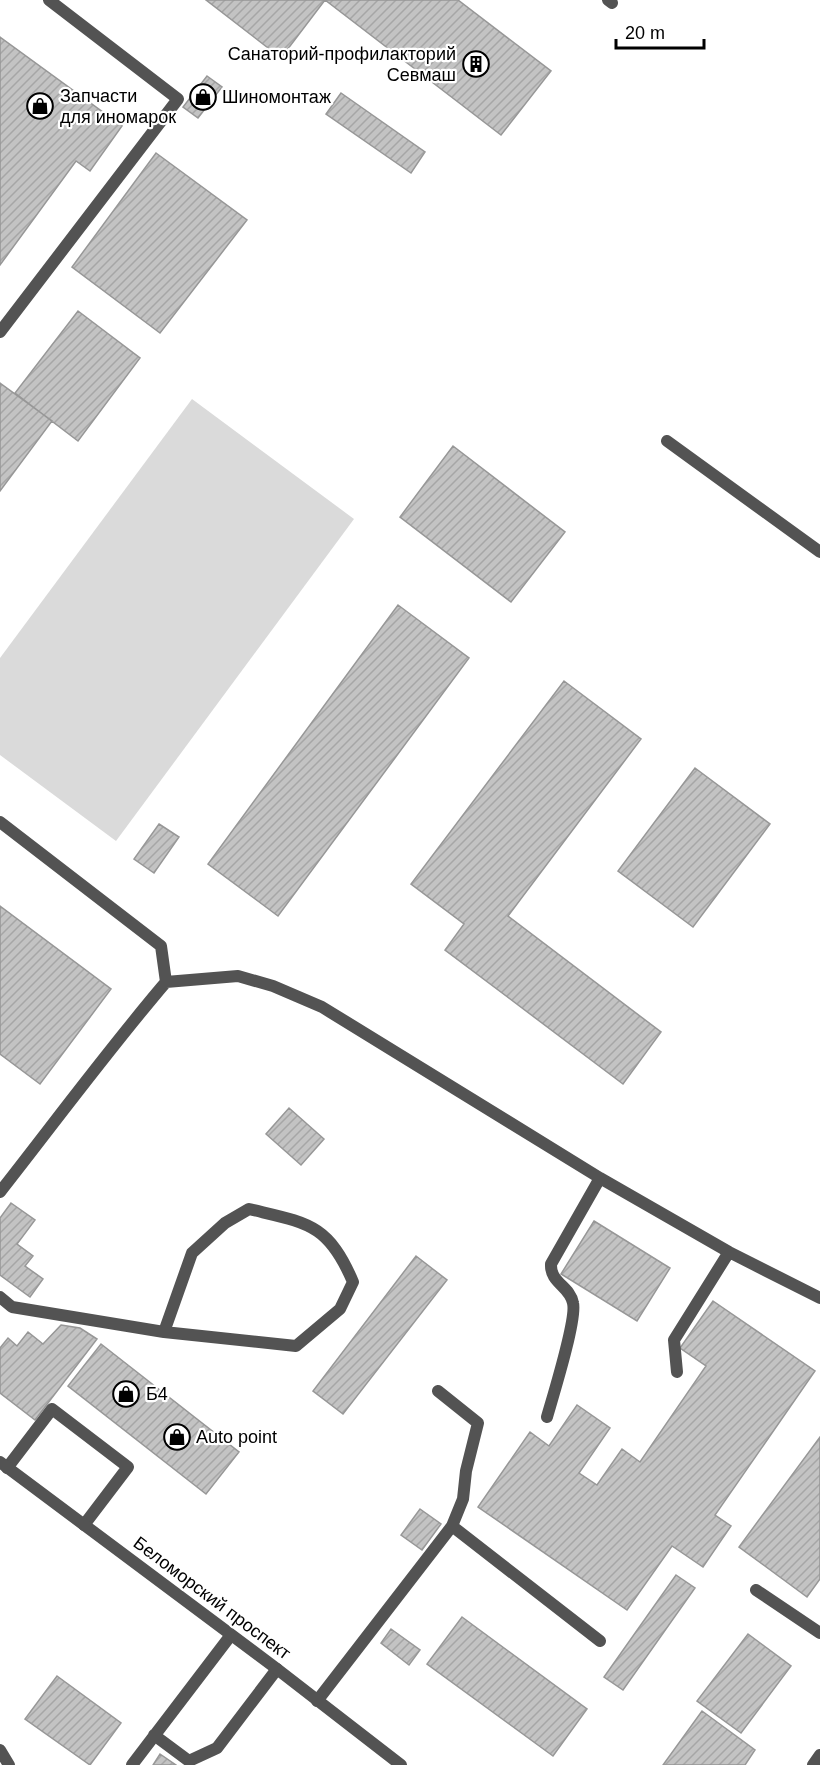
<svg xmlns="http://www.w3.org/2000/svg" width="820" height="1765" viewBox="0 0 820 1765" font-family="Arial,sans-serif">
	<defs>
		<pattern id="building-hatch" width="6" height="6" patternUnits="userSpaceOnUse" patternTransform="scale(1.5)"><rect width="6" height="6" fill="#c3c3c3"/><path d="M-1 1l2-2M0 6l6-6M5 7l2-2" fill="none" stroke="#a6a6a6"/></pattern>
	</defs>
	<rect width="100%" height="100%" fill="#fff"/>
	<path fill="#dadada" d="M192,399L354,519L116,841L0,755V658Z"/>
	<path fill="url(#building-hatch)" stroke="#979797" stroke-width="1.5" d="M206,0H458L551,71L501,135L325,0L281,58Z
		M0,37L122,126L90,171L76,161L0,265Z
		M207,76L222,87L198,118L183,107Z
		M341,93L425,152L411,173L326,114Z
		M156,153L247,220L160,333L72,267Z
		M78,311L140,358L78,441L15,393Z
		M0,383L52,421L0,491Z
		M453,446L565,532L511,602L400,517Z
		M398,605L469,658L278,916L208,864Z
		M564,681L641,739L508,916L661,1032L623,1084L445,950L464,924L411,884Z
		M695,768L770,824L693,927L618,871Z
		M159,824L179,837L154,873L134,859Z
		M0,906L111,989L40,1084L0,1054Z
		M289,1108L324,1139L301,1165L266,1134Z
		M11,1203L35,1220L17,1244L33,1256L25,1266L43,1279L30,1297L0,1275V1218Z
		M594,1221L670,1268L637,1321L561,1274Z
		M416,1256L447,1280L343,1414L313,1391Z
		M713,1301L815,1371L715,1515L731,1526L703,1567L672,1546L627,1610L478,1507L530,1432L549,1446L577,1405L610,1428L579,1473L597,1485L622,1449L640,1462L706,1366L680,1348Z
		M61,1325L80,1328L97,1339L35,1420L0,1393V1348L8,1338L17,1346L28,1332L43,1344Z
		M101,1344L239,1452L206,1494L68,1386Z
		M820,1437V1579L807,1597L739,1547Z
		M420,1509L441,1524L422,1550L401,1535Z
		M676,1575L695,1588L623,1690L604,1677Z
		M462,1617L587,1709L553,1756L427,1664Z
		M391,1629L420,1650L409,1665L381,1643Z
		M748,1634L791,1666L741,1733L697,1701Z
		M57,1676L121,1723L90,1765L25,1719Z
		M702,1711L755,1750L745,1765H663Z
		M160,1754L176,1765H153Z"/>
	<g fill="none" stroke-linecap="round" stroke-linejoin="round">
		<path stroke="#535353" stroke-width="12" d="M608,0L612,3
			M0,332L178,99L49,0
			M667,441L820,552
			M0,822L161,946L166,982
			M0,1192C55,1122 108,1050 166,982L238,976L273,986L322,1007L600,1178L729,1252L820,1298
			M0,1297L12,1307L164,1332L296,1346L340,1309L353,1282C328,1223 307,1223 249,1209L225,1223L192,1253L164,1332
			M677,1372L674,1340L729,1252
			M547,1417C553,1396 577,1319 573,1303C570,1286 550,1283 551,1264L600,1178
			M7,1468L52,1409L128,1467L84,1525
			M452,1526L600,1641
			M756,1590L820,1633
			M317,1701L452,1526L463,1499L466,1471L478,1423L438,1391
			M154,1735L189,1761L217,1748L277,1669
			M0,1750L9,1765
			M132,1765L231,1635
			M813,1765L820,1755"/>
		<path stroke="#535353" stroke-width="12" d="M0,1462L277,1669L401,1765"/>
	</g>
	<defs>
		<g id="building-ring" transform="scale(1.35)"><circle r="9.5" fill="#fff" stroke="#000" stroke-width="1.5"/><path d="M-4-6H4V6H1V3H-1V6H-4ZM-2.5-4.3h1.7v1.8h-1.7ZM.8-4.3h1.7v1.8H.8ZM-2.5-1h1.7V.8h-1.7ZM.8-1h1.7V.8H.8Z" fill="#000"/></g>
		<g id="shop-ring" transform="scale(1.35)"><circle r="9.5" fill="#fff" stroke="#000" stroke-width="1.5"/><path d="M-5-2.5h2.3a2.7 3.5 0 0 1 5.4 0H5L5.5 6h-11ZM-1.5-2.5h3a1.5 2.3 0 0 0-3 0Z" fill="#000"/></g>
	</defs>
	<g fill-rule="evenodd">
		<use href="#building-ring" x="476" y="64"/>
		<use href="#shop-ring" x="203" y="97"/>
		<use href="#shop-ring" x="40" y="106"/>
		<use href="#shop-ring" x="126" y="1394"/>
		<use href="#shop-ring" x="177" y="1437"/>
	</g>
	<g text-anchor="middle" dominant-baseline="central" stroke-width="4.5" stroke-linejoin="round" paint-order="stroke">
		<g font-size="18" fill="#000" stroke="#fff" text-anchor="start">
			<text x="456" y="54" text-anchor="end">Санаторий-профилакторий<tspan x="456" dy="21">Севмаш</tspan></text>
			<text x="60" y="96">Запчасти<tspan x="60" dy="21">для иномарок</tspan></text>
			<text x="222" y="97">Шиномонтаж</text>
			<text x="146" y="1394">Б4</text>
			<text x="196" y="1437">Auto point</text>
		</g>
		<g font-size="18" fill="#000" stroke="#fff">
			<text transform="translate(212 1598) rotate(37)">Беломорский проспект</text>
		</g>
	</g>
	<path d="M616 39v9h88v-9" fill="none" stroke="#000000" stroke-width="3"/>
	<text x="625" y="39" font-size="18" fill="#000000" stroke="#ffffff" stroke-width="4.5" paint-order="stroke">20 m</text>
</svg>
